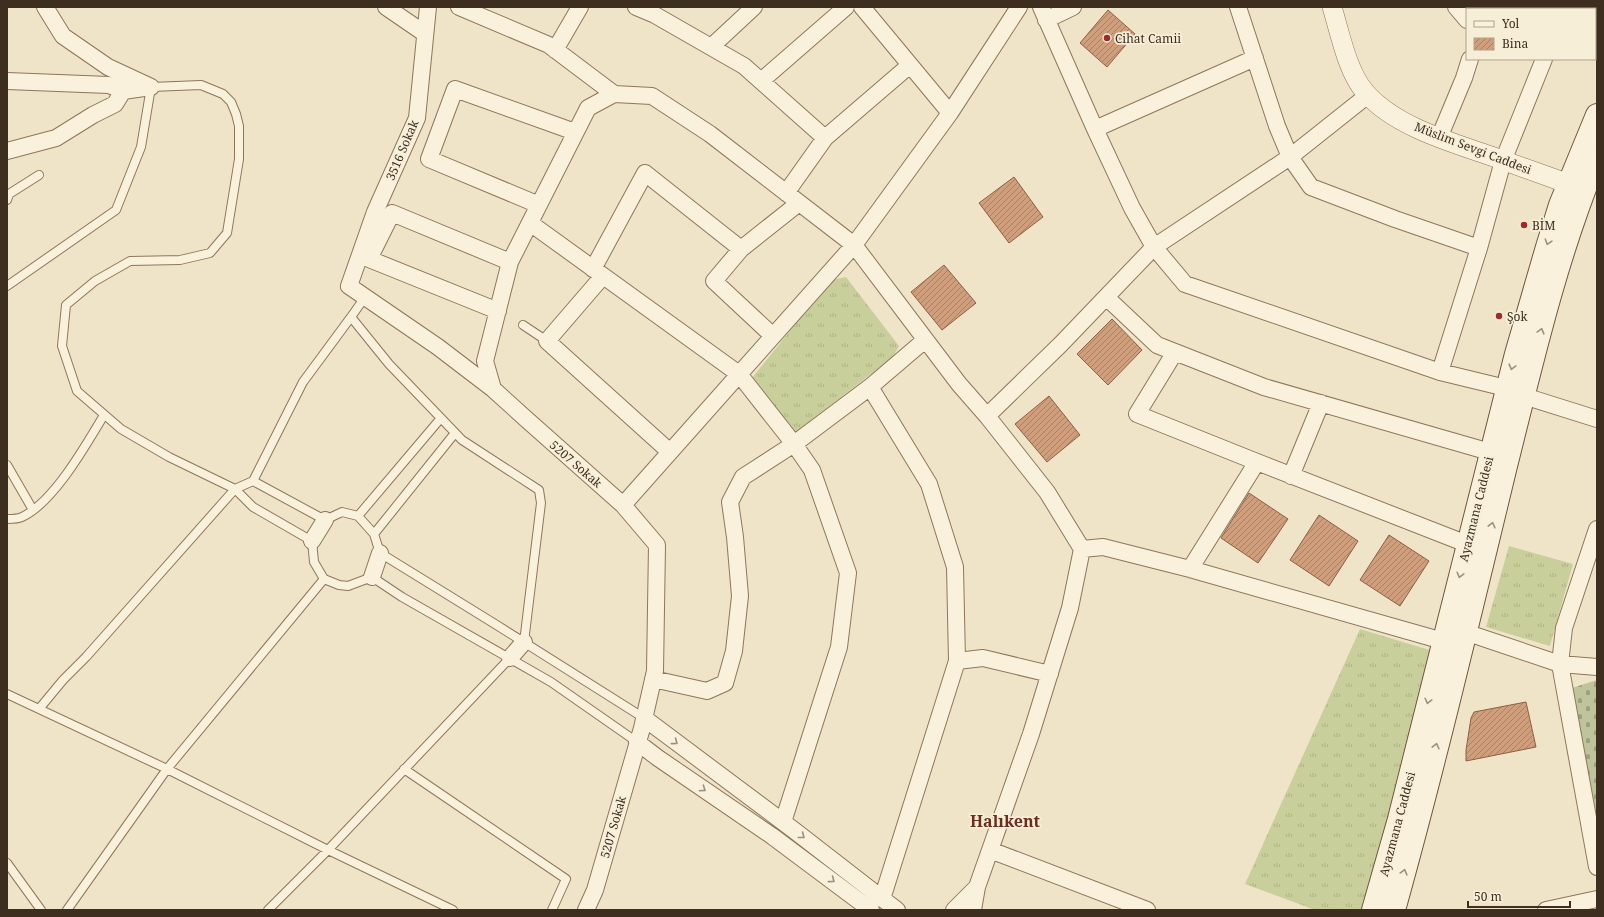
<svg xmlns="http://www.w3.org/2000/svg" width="1604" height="917" viewBox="0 0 1604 917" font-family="'Noto Serif',serif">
	<defs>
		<pattern id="grass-tufts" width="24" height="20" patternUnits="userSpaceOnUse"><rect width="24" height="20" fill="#c9cf9b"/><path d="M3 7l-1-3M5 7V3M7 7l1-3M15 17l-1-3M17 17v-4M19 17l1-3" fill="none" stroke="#aeb285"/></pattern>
		<pattern id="cemetery-stones" width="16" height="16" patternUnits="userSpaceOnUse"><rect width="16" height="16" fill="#bfc49a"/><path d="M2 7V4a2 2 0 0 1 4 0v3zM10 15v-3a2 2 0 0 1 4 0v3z" fill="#9ca07d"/></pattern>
		<pattern id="building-hatch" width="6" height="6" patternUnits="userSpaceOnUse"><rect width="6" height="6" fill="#cf9f7d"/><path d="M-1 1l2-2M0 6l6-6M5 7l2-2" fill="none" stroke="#a98266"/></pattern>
	</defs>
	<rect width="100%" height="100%" fill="#f0e4c8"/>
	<path fill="url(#grass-tufts)" d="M846,277L899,346L893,357L793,434L752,378L831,280Z
		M1509,546L1573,564L1550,646L1486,627Z
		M1360,629L1436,652L1364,910H1315L1245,884Z"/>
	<path fill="url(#cemetery-stones)" d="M1597,680V817L1572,688Z"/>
	<path fill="url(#building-hatch)" stroke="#8d5f41" d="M1108,10L1135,34L1107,67L1080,43Z
		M1014,177L1043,217L1009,243L979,203Z
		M944,265L976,303L942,330L911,292Z
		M1112,319L1142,350L1108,385L1077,354Z
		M1049,396L1080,435L1047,462L1015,424Z
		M1249,493L1288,519L1258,563L1221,538Z
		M1319,515L1358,541L1329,586L1290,560Z
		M1389,535L1429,561L1400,606L1360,580Z
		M1526,702L1536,747L1466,761V750L1471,718L1474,712Z"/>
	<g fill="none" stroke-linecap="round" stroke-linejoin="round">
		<g stroke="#8d765c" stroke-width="10">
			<path id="service" d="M7,200L9,194L39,175
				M7,286L116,210L141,147L151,87L201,85L223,94L231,102L236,114L239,126V159L227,233L210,253L180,260L130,261L95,281L66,305L62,346L77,391L121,429L169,457L235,489L253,481L325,520L342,512L358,516L374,534L380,553L495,624L644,718
				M351,317L365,297
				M523,325L547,341
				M7,465L33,510
				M253,481L303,382L351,317L389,364L462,440L539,490L541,503L524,642
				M358,516L441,418
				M7,519C12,519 18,519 22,517C54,502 86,445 104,415
				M374,534L455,433
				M7,694L167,769L328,850L510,658
				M39,709L63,680L86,657L235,489L253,507L312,541L314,562L324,579L339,585L348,586L372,577L402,597L551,682L637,742
				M404,769L566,879L552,910
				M7,863L41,910
				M67,910L167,769L324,579
				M268,910L328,850L453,910"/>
		</g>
		<g stroke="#8d765c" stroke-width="18">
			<path id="minor" d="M45,7L63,36L108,67L151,87
				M386,7L424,33
				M428,7L417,118L375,212L349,286L438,347L493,389L525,418L623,505L657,545L655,671L642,728L595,890L586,910
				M459,7L549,45L614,94
				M636,7L655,15L744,66L825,138
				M862,7L950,113
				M1041,7L1095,129L1132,208L1154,247L1185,284L1440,372L1506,388
				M1238,7L1277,126L1290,157L1311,187L1395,219L1479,248
				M1456,7L1467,20
				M1489,9L1490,7
				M1564,9L1565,7
				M1046,20L1073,7
				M711,47L754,7
				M555,50L580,7
				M7,81L109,85L123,91
				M761,81L846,7
				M1095,129L1255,58
				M1439,138L1464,78L1470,59
				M7,151L56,138L93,115L115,104L123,91L151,87
				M786,193L825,138L910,65
				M539,205L429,159L455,89L575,132
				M530,223L739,374L794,444L812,470L848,573L839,647L783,822
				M593,269L645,173L741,249
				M603,276L547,341L670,452
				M1106,297L1157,345L1264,387L1490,452
				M498,311L369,259L392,213L510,262
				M773,336L714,281L741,249L799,203
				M1175,352L1137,414L1257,462L1467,544L1479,546
				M1440,372L1479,248L1503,161L1544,59
				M870,387L929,484L955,567L957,661L882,899
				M493,389L485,361L510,262L588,108L614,94L652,96L710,134L854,245L959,384L987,416L1047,492L1082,549L1070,608L1031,734L977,887L973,910
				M1524,396L1597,419
				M987,416L1061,344L1154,247L1290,157L1368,95
				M1291,476L1321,403
				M623,505L854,245L950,113L1019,7
				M312,541L325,520
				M1082,549L1103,547L1190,569L1443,641
				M1190,569L1257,462
				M372,577L380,553
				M1465,632L1560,664L1564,628L1597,529
				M510,658L524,642
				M957,661L983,658L1050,674
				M1597,667L1560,664L1597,867
				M653,679L707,691L725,683L734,651L740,596L735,537L730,502L743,477L794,444L870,387L925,340
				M644,718L795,831L897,910
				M637,742L658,758L772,836L871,910
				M990,850L1147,910
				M954,910L977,887
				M1546,910L1597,899"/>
		</g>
		<g stroke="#8d765c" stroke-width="20">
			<path id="tertiary" d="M1332,7C1340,33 1347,71 1365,92C1394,126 1450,142 1491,156C1522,167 1552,178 1583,189"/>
		</g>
		<g stroke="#6f573f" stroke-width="24">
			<path id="secondary" d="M1373,910L1399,819L1516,354L1547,247L1560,205L1597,115
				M1394,910C1435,763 1470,614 1506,466C1532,362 1556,257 1597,158"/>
		</g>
		<use href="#service" stroke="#faf1dc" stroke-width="8"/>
		<use href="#minor" stroke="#faf1dc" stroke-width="16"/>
		<use href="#tertiary" stroke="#faf1dc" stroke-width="19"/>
		<use href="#secondary" stroke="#faf1dc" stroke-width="22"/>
	</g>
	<defs><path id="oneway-chevron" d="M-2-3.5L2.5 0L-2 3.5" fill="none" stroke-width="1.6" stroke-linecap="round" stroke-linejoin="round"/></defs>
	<g stroke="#9c907e">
		<use href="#oneway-chevron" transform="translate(1548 242) rotate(108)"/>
		<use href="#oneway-chevron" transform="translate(1541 331) rotate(-75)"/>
		<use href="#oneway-chevron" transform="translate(1512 367) rotate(105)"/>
		<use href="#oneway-chevron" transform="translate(1492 525) rotate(-76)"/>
		<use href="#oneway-chevron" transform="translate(1460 575) rotate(104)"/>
		<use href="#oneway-chevron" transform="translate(1428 701) rotate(104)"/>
		<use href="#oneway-chevron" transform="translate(675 742) rotate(37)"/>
		<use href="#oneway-chevron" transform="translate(1436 746) rotate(-76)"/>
		<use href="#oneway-chevron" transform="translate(703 789) rotate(34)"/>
		<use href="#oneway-chevron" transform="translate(802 836) rotate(38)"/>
		<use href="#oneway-chevron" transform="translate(1404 872) rotate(-75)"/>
		<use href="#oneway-chevron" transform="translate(832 880) rotate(37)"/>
	</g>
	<g fill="#9e2a2b" stroke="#f7eed8" stroke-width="1.5">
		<circle cx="1107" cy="38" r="4"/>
		<circle cx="1524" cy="225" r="4"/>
		<circle cx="1499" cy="316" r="4"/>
	</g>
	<g text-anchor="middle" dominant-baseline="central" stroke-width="3.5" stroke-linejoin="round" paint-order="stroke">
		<g font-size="12" fill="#3d2e20" stroke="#f7eed8" text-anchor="start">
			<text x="1115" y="38">Cihat Camii</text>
			<text x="1532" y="225">BİM</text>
			<text x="1507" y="316">Şok</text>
		</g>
		<g font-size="12" fill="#3d2e20" stroke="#f7eed8">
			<text transform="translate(1473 148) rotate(21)">Müslim Sevgi Caddesi</text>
			<text transform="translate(402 150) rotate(-67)">3516 Sokak</text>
			<text transform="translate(576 464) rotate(41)">5207 Sokak</text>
			<text transform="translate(1476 509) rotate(-76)">Ayazmana Caddesi</text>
			<text transform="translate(1397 824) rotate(-75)">Ayazmana Caddesi</text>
			<text transform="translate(613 827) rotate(-74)">5207 Sokak</text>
		</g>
		<g font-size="16" font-weight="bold" fill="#6b2e1e" stroke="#f7eed8">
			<text x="1005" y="821">Halıkent</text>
		</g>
	</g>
	<rect width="1604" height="917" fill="none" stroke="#3d2e20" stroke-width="16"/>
	<rect x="1466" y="8" width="130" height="52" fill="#f7eed8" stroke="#ada18e"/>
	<rect x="1474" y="21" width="20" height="6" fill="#faf1dc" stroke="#ada18e"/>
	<text x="1502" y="28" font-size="12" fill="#3d2e20">Yol</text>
	<rect x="1474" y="38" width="20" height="12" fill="url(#building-hatch)" stroke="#ada18e"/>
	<text x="1502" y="48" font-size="12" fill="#3d2e20">Bina</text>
	<path d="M1468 901v6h102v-6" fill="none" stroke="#3d2e20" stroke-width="2"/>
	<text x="1474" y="901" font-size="12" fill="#3d2e20" stroke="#f7eed8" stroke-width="3" paint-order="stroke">50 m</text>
</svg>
